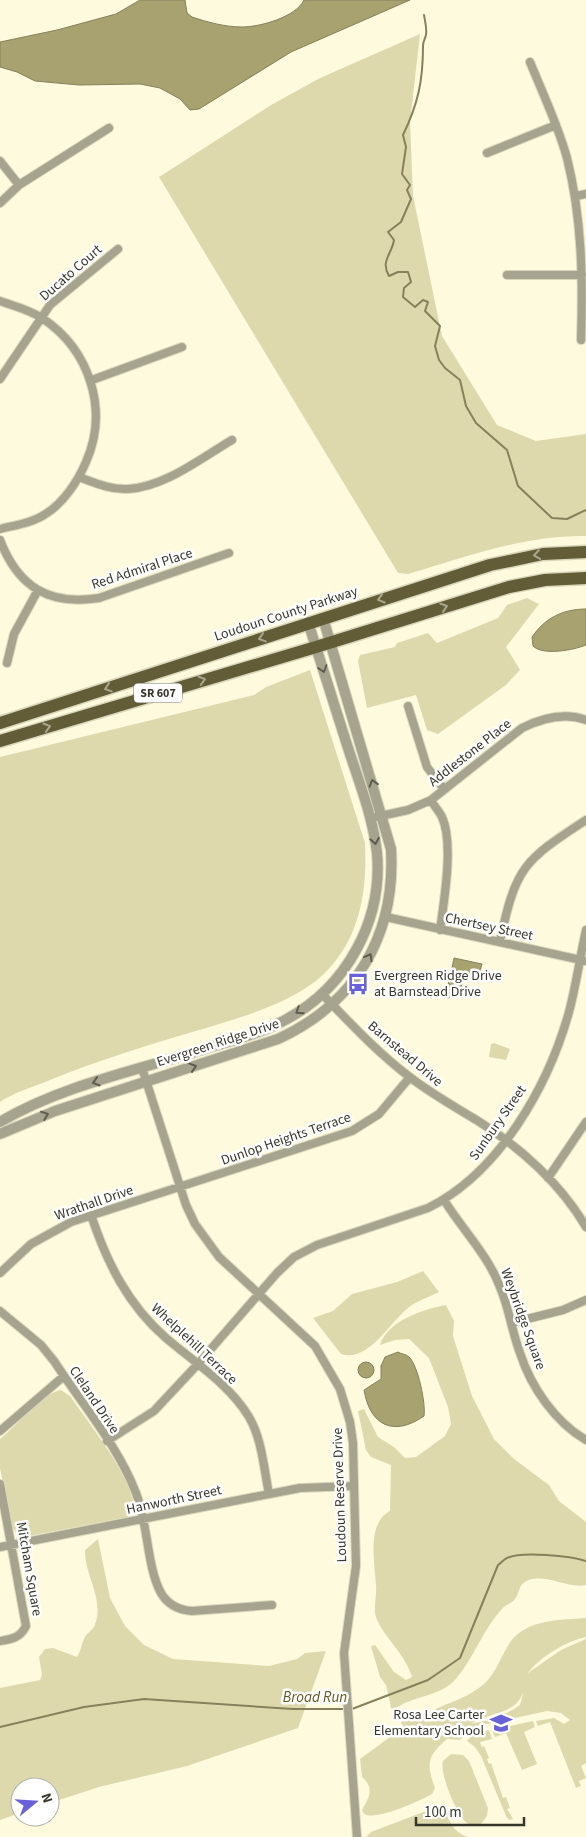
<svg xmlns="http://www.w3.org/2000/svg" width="586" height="1837" font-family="'Source Sans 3',sans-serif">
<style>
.green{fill:#ded9ad;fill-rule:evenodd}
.water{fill:#a8a170;stroke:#86815b}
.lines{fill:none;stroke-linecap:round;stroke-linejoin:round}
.stream{stroke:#86815b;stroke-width:2}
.minor-casing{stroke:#dad7bd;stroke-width:10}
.tertiary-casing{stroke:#dad7bd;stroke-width:12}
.primary-casing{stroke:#dad7bd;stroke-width:15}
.minor{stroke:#a6a38e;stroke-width:8}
.tertiary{stroke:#a6a38e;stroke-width:10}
.primary{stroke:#625d36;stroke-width:12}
.oneway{stroke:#a9a690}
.oneway2{stroke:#5e5c4e}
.labels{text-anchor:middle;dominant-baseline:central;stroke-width:5;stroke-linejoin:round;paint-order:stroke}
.shield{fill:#fff;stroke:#73726b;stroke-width:1}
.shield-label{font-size:12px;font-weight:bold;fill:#37362b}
.street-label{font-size:14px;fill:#37362b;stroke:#fff}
.poi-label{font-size:14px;fill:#37362b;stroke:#fff;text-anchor:start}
.water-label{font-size:15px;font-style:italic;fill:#5e571d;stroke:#fff}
</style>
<rect width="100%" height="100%" fill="#fefadd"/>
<!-- green -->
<path class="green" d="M420 34 410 122 413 196 442 336 497 425 536 441 586 434V536C524 535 466 557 408 574L398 573 159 177 271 105 320 78Z
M527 598 539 604 506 647 520 670 506 685 438 734 427 730 416 695 367 708 358 661 360 655 395 647 397 643 428 633 437 643 498 618 507 605Z
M310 670 365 843C367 886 362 929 333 964 304 1000 248 1015 206 1028 152 1044 98 1060 45 1082 30 1088 13 1093 0 1102V757L254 695 266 687Z
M494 1043 510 1049 506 1060 489 1057 491 1044Z
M423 1271 439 1292C429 1297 416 1301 408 1308 389 1323 368 1363 341 1354L313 1318 333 1311 352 1294 397 1282Z
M446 1305 454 1321 453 1336 472 1396 494 1439 514 1459 549 1485 559 1501 586 1522V1585C567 1589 548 1574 529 1580 517 1584 521 1593 514 1600 511 1604 505 1605 502 1609 483 1629 474 1658 455 1680 439 1697 411 1696 393 1710L391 1708 386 1685 380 1677 371 1646 375 1645 394 1672 406 1680 412 1677C405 1653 383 1637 376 1617 373 1609 377 1595 376 1586 375 1564 366 1523 390 1511L391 1465 371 1457 366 1450 358 1411 364 1409 378 1437 394 1447 405 1458 416 1457 445 1436 451 1424 448 1407 429 1358 409 1339 395 1340 380 1345C387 1321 424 1309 446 1305Z
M61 1390 70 1396C88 1422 130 1475 134 1505 135 1511 132 1514 128 1517L24 1537 18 1536 12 1527 0 1468V1439C18 1425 40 1394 61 1390Z
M98 1539 110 1598 125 1626 144 1645 173 1659 269 1666 297 1659 305 1653 326 1651 298 1728 187 1766 99 1787 50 1803V1787H20V1813L0 1820V1688L40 1680 42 1675 39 1657 45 1649 53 1648 77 1657C81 1651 81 1645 84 1639 86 1634 91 1631 94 1627 106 1601 84 1575 85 1550Z
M586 1618V1637C566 1641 540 1657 528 1673L561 1650 586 1639V1763L581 1766 586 1778 579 1781 581 1786 576 1788 550 1722 538 1726 536 1721 554 1718 564 1724 570 1720 561 1713 547 1711 473 1727 460 1740 447 1739C427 1756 426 1764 435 1788L432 1794C419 1801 377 1821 364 1814L362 1810C369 1798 375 1788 362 1777L360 1759 390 1737 404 1729 401 1722 408 1718 414 1721C436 1705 463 1702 484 1684 497 1672 501 1655 511 1641 528 1619 561 1620 586 1618ZM523 1693V1694L520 1705C505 1716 489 1720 471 1724 488 1712 515 1715 523 1693Z
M533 1721 535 1727 524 1732 537 1764 522 1770 506 1733 495 1737 492 1730Z
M489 1730 492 1739 480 1742 482 1747 484 1746 489 1758 487 1759 489 1764 491 1763 503 1798 506 1797 510 1808 507 1809 513 1819 510 1820 507 1818 481 1756 475 1747 467 1741 472 1735Z
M451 1754 463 1755 469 1761 488 1808 487 1816 481 1824 470 1825C458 1820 439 1773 443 1761Z
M434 1808 444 1810C451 1822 453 1833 469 1837H366L371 1832Z"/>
<!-- water -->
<path class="water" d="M140 0H185L187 13 192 17C207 22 225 27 242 27 260 27 296 17 304 0H410L291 52 199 109 190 110 180 99 160 88 140 84 79 85 35 81 17 72 0 67V42L57 30 116 14Z
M586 609V645C574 650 543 656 533 646L532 637C545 618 563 609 586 609Z
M454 958 482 964 477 982 451 973Z
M450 977 463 980 461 987H457L460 988 459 994 452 993 449 998 444 997 448 985H452L448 984Z
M398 1352C401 1354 406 1354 409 1357 418 1365 426 1404 424 1416 394 1437 370 1426 364 1390L381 1379V1366L385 1357Z
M358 1370a8 8 0 1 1 16 0a8 8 0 1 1-16 0Z"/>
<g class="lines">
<!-- stream -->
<path class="stream" d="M424 15C425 21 427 29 426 35 425 39 423 41 423 46 423 81 418 104 403 135L406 147 402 174 410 185 407 190 411 199 401 222 388 232 394 240C392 254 380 261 389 276L398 272H408L411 282 404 288 403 297 415 307 423 300 428 302 425 311 440 326 435 346 439 360 445 368 460 380 466 406 476 423 507 450 518 486 552 518 567 519 586 510
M352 1709 428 1680 460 1658 498 1565C501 1563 504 1559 507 1558 521 1551 571 1556 586 1561
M0 1727 84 1707 144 1699 293 1709H344"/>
<!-- minor casing -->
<g class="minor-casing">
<path id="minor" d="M530 62C543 94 558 125 567 158 582 218 583 278 581 340
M487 153 556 125
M0 161 19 185
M576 196 586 194
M0 203 19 185 109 128
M507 275H582
M0 301C14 306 30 310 42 318 90 350 109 410 86 462 78 481 64 502 47 513 33 523 16 525 0 529
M0 379 50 305 118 249
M92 380 182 347
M79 477C95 483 111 490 128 489 165 487 201 458 232 440
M0 540C18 587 49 606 99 598L229 553
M7 663 14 634 38 590
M408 706 427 767 444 789
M431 800C434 806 439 811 442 817 454 843 444 901 440 930
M376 817 408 810 431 800 522 728C542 718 564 712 586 720
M386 917 586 961
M500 941C516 867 523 861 586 820
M322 994C350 1023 378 1053 411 1078 432 1094 455 1107 478 1121 520 1147 561 1184 586 1227
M142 1068 186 1205 195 1224 219 1257 315 1346 340 1389 350 1422 353 1443 356 1566 344 1653 357 1837
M548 1178 586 1122
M444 1200C462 1229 488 1255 500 1287 509 1308 512 1332 520 1353 531 1387 555 1422 586 1440
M91 1215C107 1263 128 1305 166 1338 194 1362 230 1385 249 1417 262 1439 264 1469 269 1494
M0 1273 31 1244 71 1222 352 1131 379 1114 410 1077
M0 1311 41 1345 54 1361C82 1404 118 1446 136 1493 148 1523 147 1568 161 1593 168 1605 178 1610 192 1611L272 1605
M511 1323 563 1310 586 1300
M0 1431 64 1376
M107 1441 154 1411 197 1365 277 1273 294 1257 317 1245 428 1208C499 1173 548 1087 569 1012 576 986 580 957 586 930
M0 1484 26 1626C20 1638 12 1639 0 1641
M0 1547 300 1488 354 1486"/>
</g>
<!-- tertiary casing -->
<g class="tertiary-casing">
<path id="tertiary" d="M0 1122C59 1087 130 1072 195 1052 225 1042 259 1035 287 1019 346 987 383 921 377 853 373 817 359 782 348 748 335 706 321 664 308 622
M0 1134 55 1111 278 1039C356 1003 396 935 391 849L323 618"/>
</g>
<!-- primary casing -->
<g class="primary-casing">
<path id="primary" d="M0 723 490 565 543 554 586 552
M0 741 316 647 509 587 545 580 586 578"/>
</g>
<!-- minor -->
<use href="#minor" class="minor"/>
<!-- tertiary -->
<use href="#tertiary" class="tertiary"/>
<!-- primary -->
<use href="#primary" class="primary"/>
</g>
<!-- one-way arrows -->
<defs><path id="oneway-chevron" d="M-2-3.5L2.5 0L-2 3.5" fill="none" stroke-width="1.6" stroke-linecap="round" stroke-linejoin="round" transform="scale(1.25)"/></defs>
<g class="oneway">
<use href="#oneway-chevron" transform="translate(537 555) rotate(172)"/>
<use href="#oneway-chevron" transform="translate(381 599) rotate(163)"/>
<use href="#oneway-chevron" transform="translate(444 607) rotate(-18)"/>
<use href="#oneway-chevron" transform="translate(262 638) rotate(162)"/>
<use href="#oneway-chevron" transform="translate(202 680) rotate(-16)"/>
<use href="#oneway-chevron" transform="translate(108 688) rotate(162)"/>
<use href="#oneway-chevron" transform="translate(47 727) rotate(-17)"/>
</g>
<g class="oneway2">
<use href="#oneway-chevron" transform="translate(323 669) rotate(72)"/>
<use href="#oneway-chevron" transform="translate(373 783) rotate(-107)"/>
<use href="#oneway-chevron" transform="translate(375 841) rotate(80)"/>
<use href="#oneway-chevron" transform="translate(369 957) rotate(-61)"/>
<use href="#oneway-chevron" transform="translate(299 1011) rotate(147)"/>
<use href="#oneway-chevron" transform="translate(193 1067) rotate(-18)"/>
<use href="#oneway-chevron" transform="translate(96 1082) rotate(163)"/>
<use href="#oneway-chevron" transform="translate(45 1115) rotate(-21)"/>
</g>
<!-- icons -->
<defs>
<g id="bus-bare" transform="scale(1.725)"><path d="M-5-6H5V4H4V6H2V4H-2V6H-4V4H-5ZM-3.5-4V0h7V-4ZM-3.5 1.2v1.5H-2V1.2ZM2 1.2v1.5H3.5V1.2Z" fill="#6861da" stroke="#fff" stroke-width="2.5" paint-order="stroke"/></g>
<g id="school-bare" transform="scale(1.725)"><path d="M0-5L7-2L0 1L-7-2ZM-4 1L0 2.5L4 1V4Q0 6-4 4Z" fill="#6861da" stroke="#fff" stroke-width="2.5" paint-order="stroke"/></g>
</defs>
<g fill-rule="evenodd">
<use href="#bus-bare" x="358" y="984"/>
<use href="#school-bare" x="501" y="1723"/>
</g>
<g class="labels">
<!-- shield labels -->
<rect class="shield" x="134" y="683.5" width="48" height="19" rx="4"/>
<g class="shield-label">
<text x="158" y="693">SR 607</text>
</g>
<!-- street labels -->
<g class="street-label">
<text transform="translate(71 273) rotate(-41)">Ducato Court</text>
<text transform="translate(142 569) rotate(-18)">Red Admiral Place</text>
<text transform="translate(286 614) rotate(-18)">Loudoun County Parkway</text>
<text transform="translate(470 753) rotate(-38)">Addlestone Place</text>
<text transform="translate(489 927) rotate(12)">Chertsey Street</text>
<text transform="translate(218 1043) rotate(-18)">Evergreen Ridge Drive</text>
<text transform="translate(405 1054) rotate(40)">Barnstead Drive</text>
<text transform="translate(498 1123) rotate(-55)">Sunbury Street</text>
<text transform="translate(286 1139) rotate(-19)">Dunlop Heights Terrace</text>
<text transform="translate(94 1203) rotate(-19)">Wrathall Drive</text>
<text transform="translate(523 1319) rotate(70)">Weybridge Square</text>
<text transform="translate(194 1344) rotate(43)">Whelplehill Terrace</text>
<text transform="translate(94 1400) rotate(56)">Cleland Drive</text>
<text transform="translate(340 1495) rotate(-92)">Loudoun Reserve Drive</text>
<text transform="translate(174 1500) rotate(-12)">Hanworth Street</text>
<text transform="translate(29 1569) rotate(80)">Mitcham Square</text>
</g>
<!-- poi labels -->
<g class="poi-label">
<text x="374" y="976">Evergreen Ridge Drive<tspan x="374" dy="16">at Barnstead Drive</tspan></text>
<text x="484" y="1715" text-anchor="end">Rosa Lee Carter<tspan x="484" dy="16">Elementary School</tspan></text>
</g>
<!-- water labels -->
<g class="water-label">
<text x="315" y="1697">Broad Run</text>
</g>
</g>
<!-- north arrow -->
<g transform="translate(35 1802) rotate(72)"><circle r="24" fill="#ffffff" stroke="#afafaa"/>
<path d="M0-4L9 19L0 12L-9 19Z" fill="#6861da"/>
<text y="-8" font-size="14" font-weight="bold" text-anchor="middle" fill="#37362b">N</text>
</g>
<!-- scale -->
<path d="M416 1817v8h108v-8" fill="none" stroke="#37362b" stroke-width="2.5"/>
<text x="424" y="1817" font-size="15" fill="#37362b" stroke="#ffffff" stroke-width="4" paint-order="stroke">100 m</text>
</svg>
